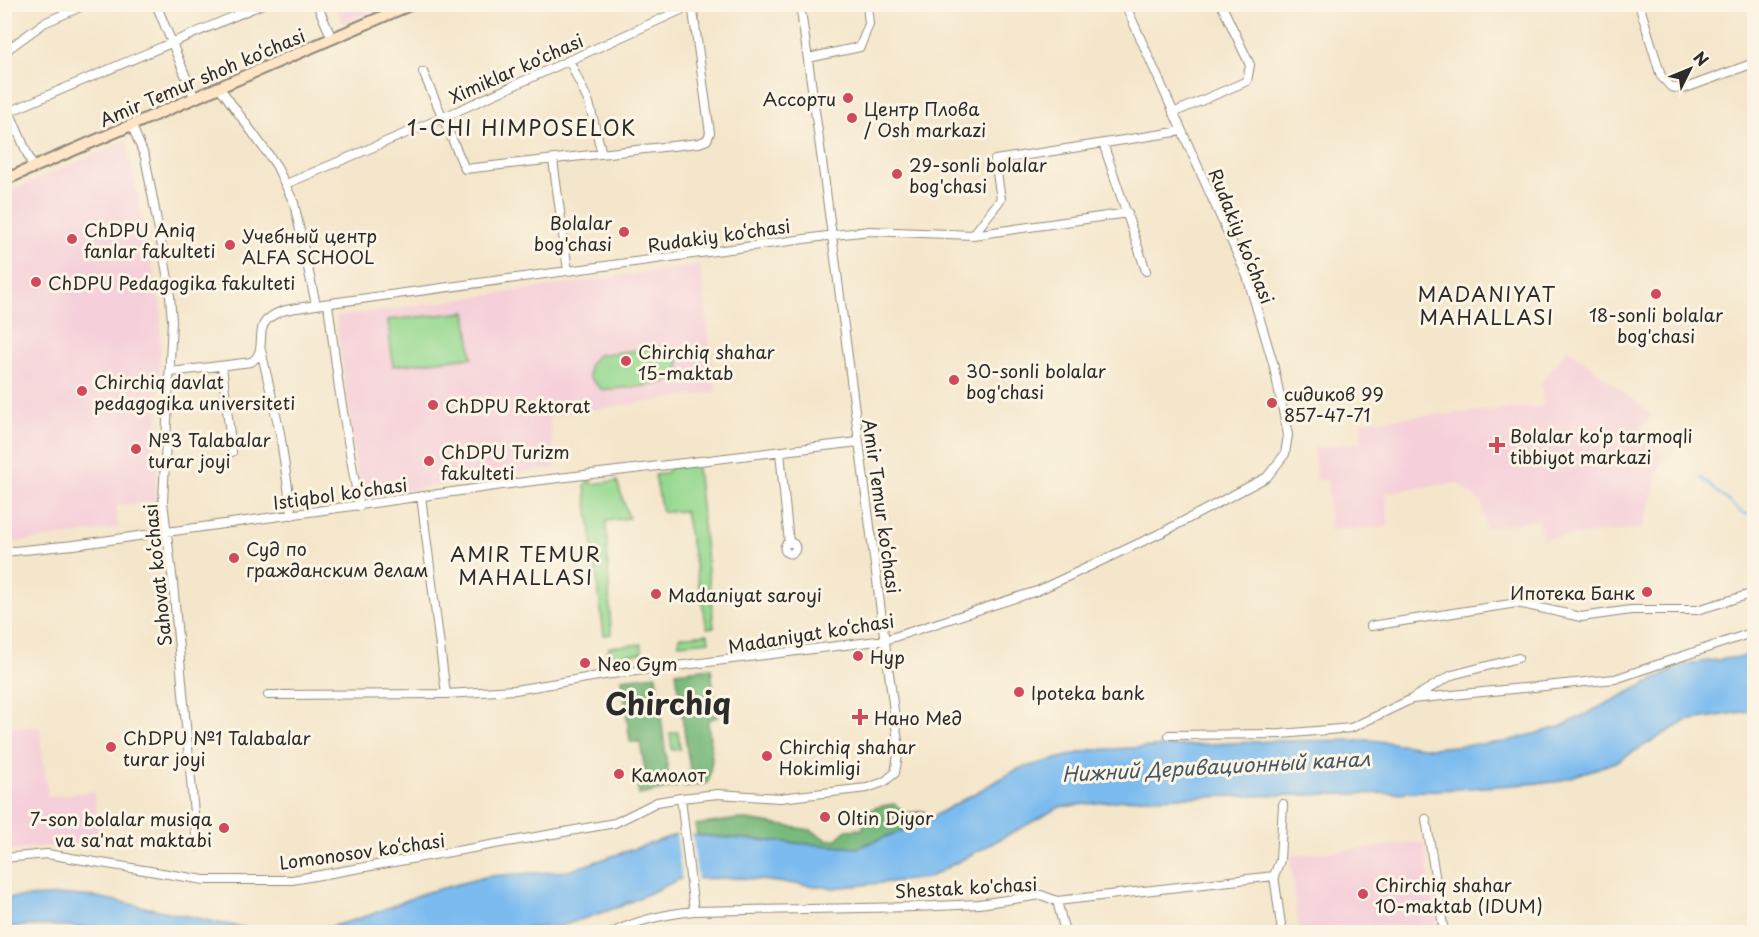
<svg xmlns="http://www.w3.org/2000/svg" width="1759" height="937" font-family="'Playpen Sans',sans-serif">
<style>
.built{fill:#f5cfd9}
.green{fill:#96d991;stroke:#60825e;stroke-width:1.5}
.forest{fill:#78b97b;stroke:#527253;stroke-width:1.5}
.water{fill:#7bbbef;stroke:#53738d;stroke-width:1.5}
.pier{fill:#f4e6cb}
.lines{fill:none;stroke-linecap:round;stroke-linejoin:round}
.stream{stroke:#7bbbef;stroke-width:2}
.street-casing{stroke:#90887b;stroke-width:10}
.secondary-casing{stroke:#90887b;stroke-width:14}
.street{stroke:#fff;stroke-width:8}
.secondary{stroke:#fde5c5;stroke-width:10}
.poi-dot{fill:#d1495b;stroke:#fcf5e5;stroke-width:2}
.labels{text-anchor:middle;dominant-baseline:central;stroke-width:6;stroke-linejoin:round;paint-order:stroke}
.street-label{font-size:18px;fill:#2b2b2b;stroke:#fcf5e5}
.poi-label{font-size:18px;fill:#2b2b2b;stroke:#fcf5e5;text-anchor:start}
.neighbourhood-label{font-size:20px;letter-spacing:1.5px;fill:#2b2b2b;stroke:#fcf5e5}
.water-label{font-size:20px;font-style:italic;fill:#435666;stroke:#fcf5e5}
.quarter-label{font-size:21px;letter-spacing:1.5px;fill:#2b2b2b;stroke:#fcf5e5}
.town-label{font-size:30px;font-weight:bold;fill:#2b2b2b;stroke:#fcf5e5}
</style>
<rect width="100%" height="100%" fill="#fcf5e5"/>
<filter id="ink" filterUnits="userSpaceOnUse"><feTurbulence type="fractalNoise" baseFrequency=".0167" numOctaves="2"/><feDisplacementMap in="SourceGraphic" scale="12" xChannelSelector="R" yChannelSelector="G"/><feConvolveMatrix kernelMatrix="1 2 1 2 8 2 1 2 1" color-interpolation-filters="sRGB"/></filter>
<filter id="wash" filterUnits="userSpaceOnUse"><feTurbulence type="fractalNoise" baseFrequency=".008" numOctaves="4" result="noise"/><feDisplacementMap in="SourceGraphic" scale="24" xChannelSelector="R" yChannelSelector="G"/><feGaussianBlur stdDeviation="1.35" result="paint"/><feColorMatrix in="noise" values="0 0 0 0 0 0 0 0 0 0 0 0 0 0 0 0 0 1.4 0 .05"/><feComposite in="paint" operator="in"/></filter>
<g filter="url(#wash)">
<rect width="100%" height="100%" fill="#f4e6cb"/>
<!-- built -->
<path class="built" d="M336 4H387V5L343 24Z
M126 141 161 309 156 501 116 506 119 528 5 544V193Z
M700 265 716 392 549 416 556 468 360 497 336 317Z
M1568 348 1652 415 1639 431 1664 454 1643 528 1542 539 1539 520 1485 528 1482 504 1458 483 1386 492 1389 527 1330 530 1327 480H1316L1314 448 1362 443 1361 421 1543 406 1541 383Z
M5 727H39L48 797 94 791 99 841 5 851Z
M1424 842 1438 932H1299L1290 856Z"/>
<!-- green -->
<path class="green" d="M466 312 472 357 393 366 388 320Z
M663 347C678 351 686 368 672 379 661 387 617 388 602 390L589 377V365L597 355Z
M693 465 697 468 714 627 707 628 685 511 662 512 655 475 664 474 670 468Z
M590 477 592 484 617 481 629 518 606 521 611 634 604 635 585 486Z
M708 634 709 641 679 644V637Z
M641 644 642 653 612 656 607 654 609 647Z
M678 732 680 749 672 750 670 733Z"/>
<!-- forest -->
<path class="forest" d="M711 668 717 717 708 720 712 759 708 783 684 787 690 771 676 672Z
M656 675 668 774 677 783V787L639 795 636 773 645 770 640 742H630L622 679Z
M894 804 907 813 924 811 928 820 857 848 697 835 695 825 740 819 811 830 827 840 837 839 847 830 863 829C864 807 875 807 894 804Z"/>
<!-- water -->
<path class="water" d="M1754 655V710L1686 721 1616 762 1556 782 1395 793 1142 798 1060 807 928 878 833 888 741 878 680 879 619 907 561 926 466 932H122C82 925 45 924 5 927V898L67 895 97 897 263 932 320 930 370 915 424 893 489 876 568 871 678 834 857 848 920 824 1018 769 1091 750 1274 741 1370 740 1430 748 1505 742 1562 726 1685 664Z"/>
<!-- pier -->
<path class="pier" d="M676 831 692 832 698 882H682Z"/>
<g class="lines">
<!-- stream -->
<path class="stream" d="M1700 477 1741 512 1754 517"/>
</g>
</g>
<g filter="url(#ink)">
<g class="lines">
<!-- street casing -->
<g class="street-casing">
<path id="street" d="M156 4 195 99
M317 4 332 39
M1639 4 1661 76 1671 87 1683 89 1754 63
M4 52 44 23 87 4
M808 58 860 47 869 24 867 4
M569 60 589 103 602 154
M423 72 465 169 699 143 707 140 710 133 692 4
M220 88 276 165 294 203 316 305
M4 99 33 167
M1173 113 1247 81 1250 65 1222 6
M4 114 263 4
M132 126 145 157 169 284 172 321 163 502 173 583 197 846
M1103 143 1146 271
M553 160 568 271
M286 184 444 117 692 5
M973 235 1001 199 995 160 1182 131
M328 304 339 388 359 506
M261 350 280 433 292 515
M222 366 232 452
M171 372 251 362C268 352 255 331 267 320 279 308 300 308 316 305L834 235 870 231 973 235 1128 213
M780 452 789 543
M421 496 446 694
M784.5 548a5.5 5.5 0 1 1 11 0a5.5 5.5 0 1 1-11 0Z
M4 552 74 545 517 483 858 442
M1752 594 1754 606
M1371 626 1517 603 1581 617 1631 610H1697L1754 593
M268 695 446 694 515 690 604 675 885 640 1037 591 1165 531 1267 477 1285 454 1288 435 1273 363 1247 276 1125 4
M1413 698 1452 675 1518 658
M1169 735 1281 734 1351 728 1412 699 1615 679 1754 632
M1426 819 1444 932
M4 858 47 854 204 880H292L615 823 657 802 681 798
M1057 901 1065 932
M694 911 681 798 718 794 780 798 867 788 884 782 895 773 899 749C866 501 836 252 800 4
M614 932C640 919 666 914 694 911L915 907 979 904 1041 895 1057 901 1274 876
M1282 932 1274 876 1280 860 1283 804"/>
</g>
<!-- secondary casing -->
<g class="secondary-casing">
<path id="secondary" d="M4 180 412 4"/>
</g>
<!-- street -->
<use href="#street" class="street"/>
<!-- secondary -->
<use href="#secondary" class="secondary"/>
</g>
</g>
<!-- markers -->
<g class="poi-dot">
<circle cx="848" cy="98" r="6"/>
<circle cx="852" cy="118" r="6"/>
<circle cx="897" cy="174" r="6"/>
<circle cx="624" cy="232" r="6"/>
<circle cx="72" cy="239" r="6"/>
<circle cx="230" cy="245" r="6"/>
<circle cx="36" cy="282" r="6"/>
<circle cx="1656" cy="294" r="6"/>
<circle cx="626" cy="361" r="6"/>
<circle cx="954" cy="380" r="6"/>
<circle cx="82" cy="391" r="6"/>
<circle cx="1272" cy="403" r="6"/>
<circle cx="433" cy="405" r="6"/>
<path d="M1494 436h6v6h6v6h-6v6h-6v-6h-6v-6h6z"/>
<circle cx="136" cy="449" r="6"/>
<circle cx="429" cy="461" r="6"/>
<circle cx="234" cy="558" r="6"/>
<circle cx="1647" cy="592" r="6"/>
<circle cx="656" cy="594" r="6"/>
<circle cx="858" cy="656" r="6"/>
<circle cx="585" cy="663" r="6"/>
<circle cx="1019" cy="692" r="6"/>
<path d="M857 708h6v6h6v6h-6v6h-6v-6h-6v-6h6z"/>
<circle cx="111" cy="747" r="6"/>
<circle cx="767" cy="756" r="6"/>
<circle cx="619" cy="774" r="6"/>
<circle cx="825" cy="817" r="6"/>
<circle cx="224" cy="828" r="6"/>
<circle cx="1363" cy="894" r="6"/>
</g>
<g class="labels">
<!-- street labels -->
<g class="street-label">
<text transform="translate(516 68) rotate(-24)">Ximiklar ko‘chasi</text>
<text transform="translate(202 77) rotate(-23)">Amir Temur shoh ko‘chasi</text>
<text transform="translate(719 235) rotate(-8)">Rudakiy ko‘chasi</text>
<text transform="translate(1242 236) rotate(68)">Rudakiy ko‘chasi</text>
<text transform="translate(340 493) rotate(-8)">Istiqbol ko‘chasi</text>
<text transform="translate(882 506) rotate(82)">Amir Temur ko‘chasi</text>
<text transform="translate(157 575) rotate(-96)">Sahovat ko‘chasi</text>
<text transform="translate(811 633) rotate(-9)">Madaniyat ko‘chasi</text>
<text transform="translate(362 851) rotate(-8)">Lomonosov ko‘chasi</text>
<text transform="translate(966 887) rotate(-3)">Shestak ko'chasi</text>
</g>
<!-- poi labels -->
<g class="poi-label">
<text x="836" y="98" text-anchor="end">Ассорти</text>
<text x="864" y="108">Центр Плова<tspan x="864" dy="21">/ Osh markazi</tspan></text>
<text x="909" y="164">29-sonli bolalar<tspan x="909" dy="21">bog'chasi</tspan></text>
<text x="612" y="222" text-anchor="end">Bolalar<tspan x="612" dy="21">bog'chasi</tspan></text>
<text x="84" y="229">ChDPU Aniq<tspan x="84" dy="21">fanlar fakulteti</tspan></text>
<text x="242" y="235">Учебный центр<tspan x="242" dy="21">ALFA SCHOOL</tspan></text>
<text x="48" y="282">ChDPU Pedagogika fakulteti</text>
<text x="1656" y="314" text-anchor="middle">18-sonli bolalar<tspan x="1656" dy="21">bog'chasi</tspan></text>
<text x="638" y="351">Chirchiq shahar<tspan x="638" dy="21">15-maktab</tspan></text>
<text x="966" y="370">30-sonli bolalar<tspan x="966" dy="21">bog'chasi</tspan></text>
<text x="94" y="381">Chirchiq davlat<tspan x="94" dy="21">pedagogika universiteti</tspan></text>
<text x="1284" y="393">сидиков 99<tspan x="1284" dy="21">857-47-71</tspan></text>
<text x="445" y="405">ChDPU Rektorat</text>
<text x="1510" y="435">Bolalar ko‘p tarmoqli<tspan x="1510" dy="21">tibbiyot markazi</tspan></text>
<text x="148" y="439">№3 Talabalar<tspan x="148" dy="21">turar joyi</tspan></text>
<text x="441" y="451">ChDPU Turizm<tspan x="441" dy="21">fakulteti</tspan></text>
<text x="246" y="548">Суд по<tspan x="246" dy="21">гражданским делам</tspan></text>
<text x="1635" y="592" text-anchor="end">Ипотека Банк</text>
<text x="668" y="594">Madaniyat saroyi</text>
<text x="870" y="656">Нур</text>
<text x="597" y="663">Neo Gym</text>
<text x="1031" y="692">Ipoteka bank</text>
<text x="874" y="717">Нано Мед</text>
<text x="123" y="737">ChDPU №1 Talabalar<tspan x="123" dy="21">turar joyi</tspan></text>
<text x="779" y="746">Chirchiq shahar<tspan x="779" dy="21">Hokimligi</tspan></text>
<text x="631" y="774">Камолот</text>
<text x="837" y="817">Oltin Diyor</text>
<text x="212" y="818" text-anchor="end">7-son bolalar musiqa<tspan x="212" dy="21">va sa'nat maktabi</tspan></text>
<text x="1375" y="884">Chirchiq shahar<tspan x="1375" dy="21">10-maktab (IDUM)</tspan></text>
</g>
<!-- neighbourhood labels -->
<g class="neighbourhood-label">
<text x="1487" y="294">MADANIYAT<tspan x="1487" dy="23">MAHALLASI</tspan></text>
<text x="526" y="554">AMIR TEMUR<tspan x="526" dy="23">MAHALLASI</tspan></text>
</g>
<!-- water labels -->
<g class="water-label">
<text transform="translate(1216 766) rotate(-3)">Нижний Деривационный канал</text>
</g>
<!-- quarter labels -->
<g class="quarter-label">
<text x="522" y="127">1-CHI HIMPOSELOK</text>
</g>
<!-- town labels -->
<g class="town-label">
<text x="668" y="702">Chirchiq</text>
</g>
</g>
<!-- margin -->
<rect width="1759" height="937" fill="none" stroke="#fcf5e5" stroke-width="24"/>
<!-- north arrow -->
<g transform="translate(1690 69) rotate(47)" stroke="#fcf5e5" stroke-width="4.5" paint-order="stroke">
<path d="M0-4.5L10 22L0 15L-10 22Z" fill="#2b2b2b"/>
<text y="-9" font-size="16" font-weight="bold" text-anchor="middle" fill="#2b2b2b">N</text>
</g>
</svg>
